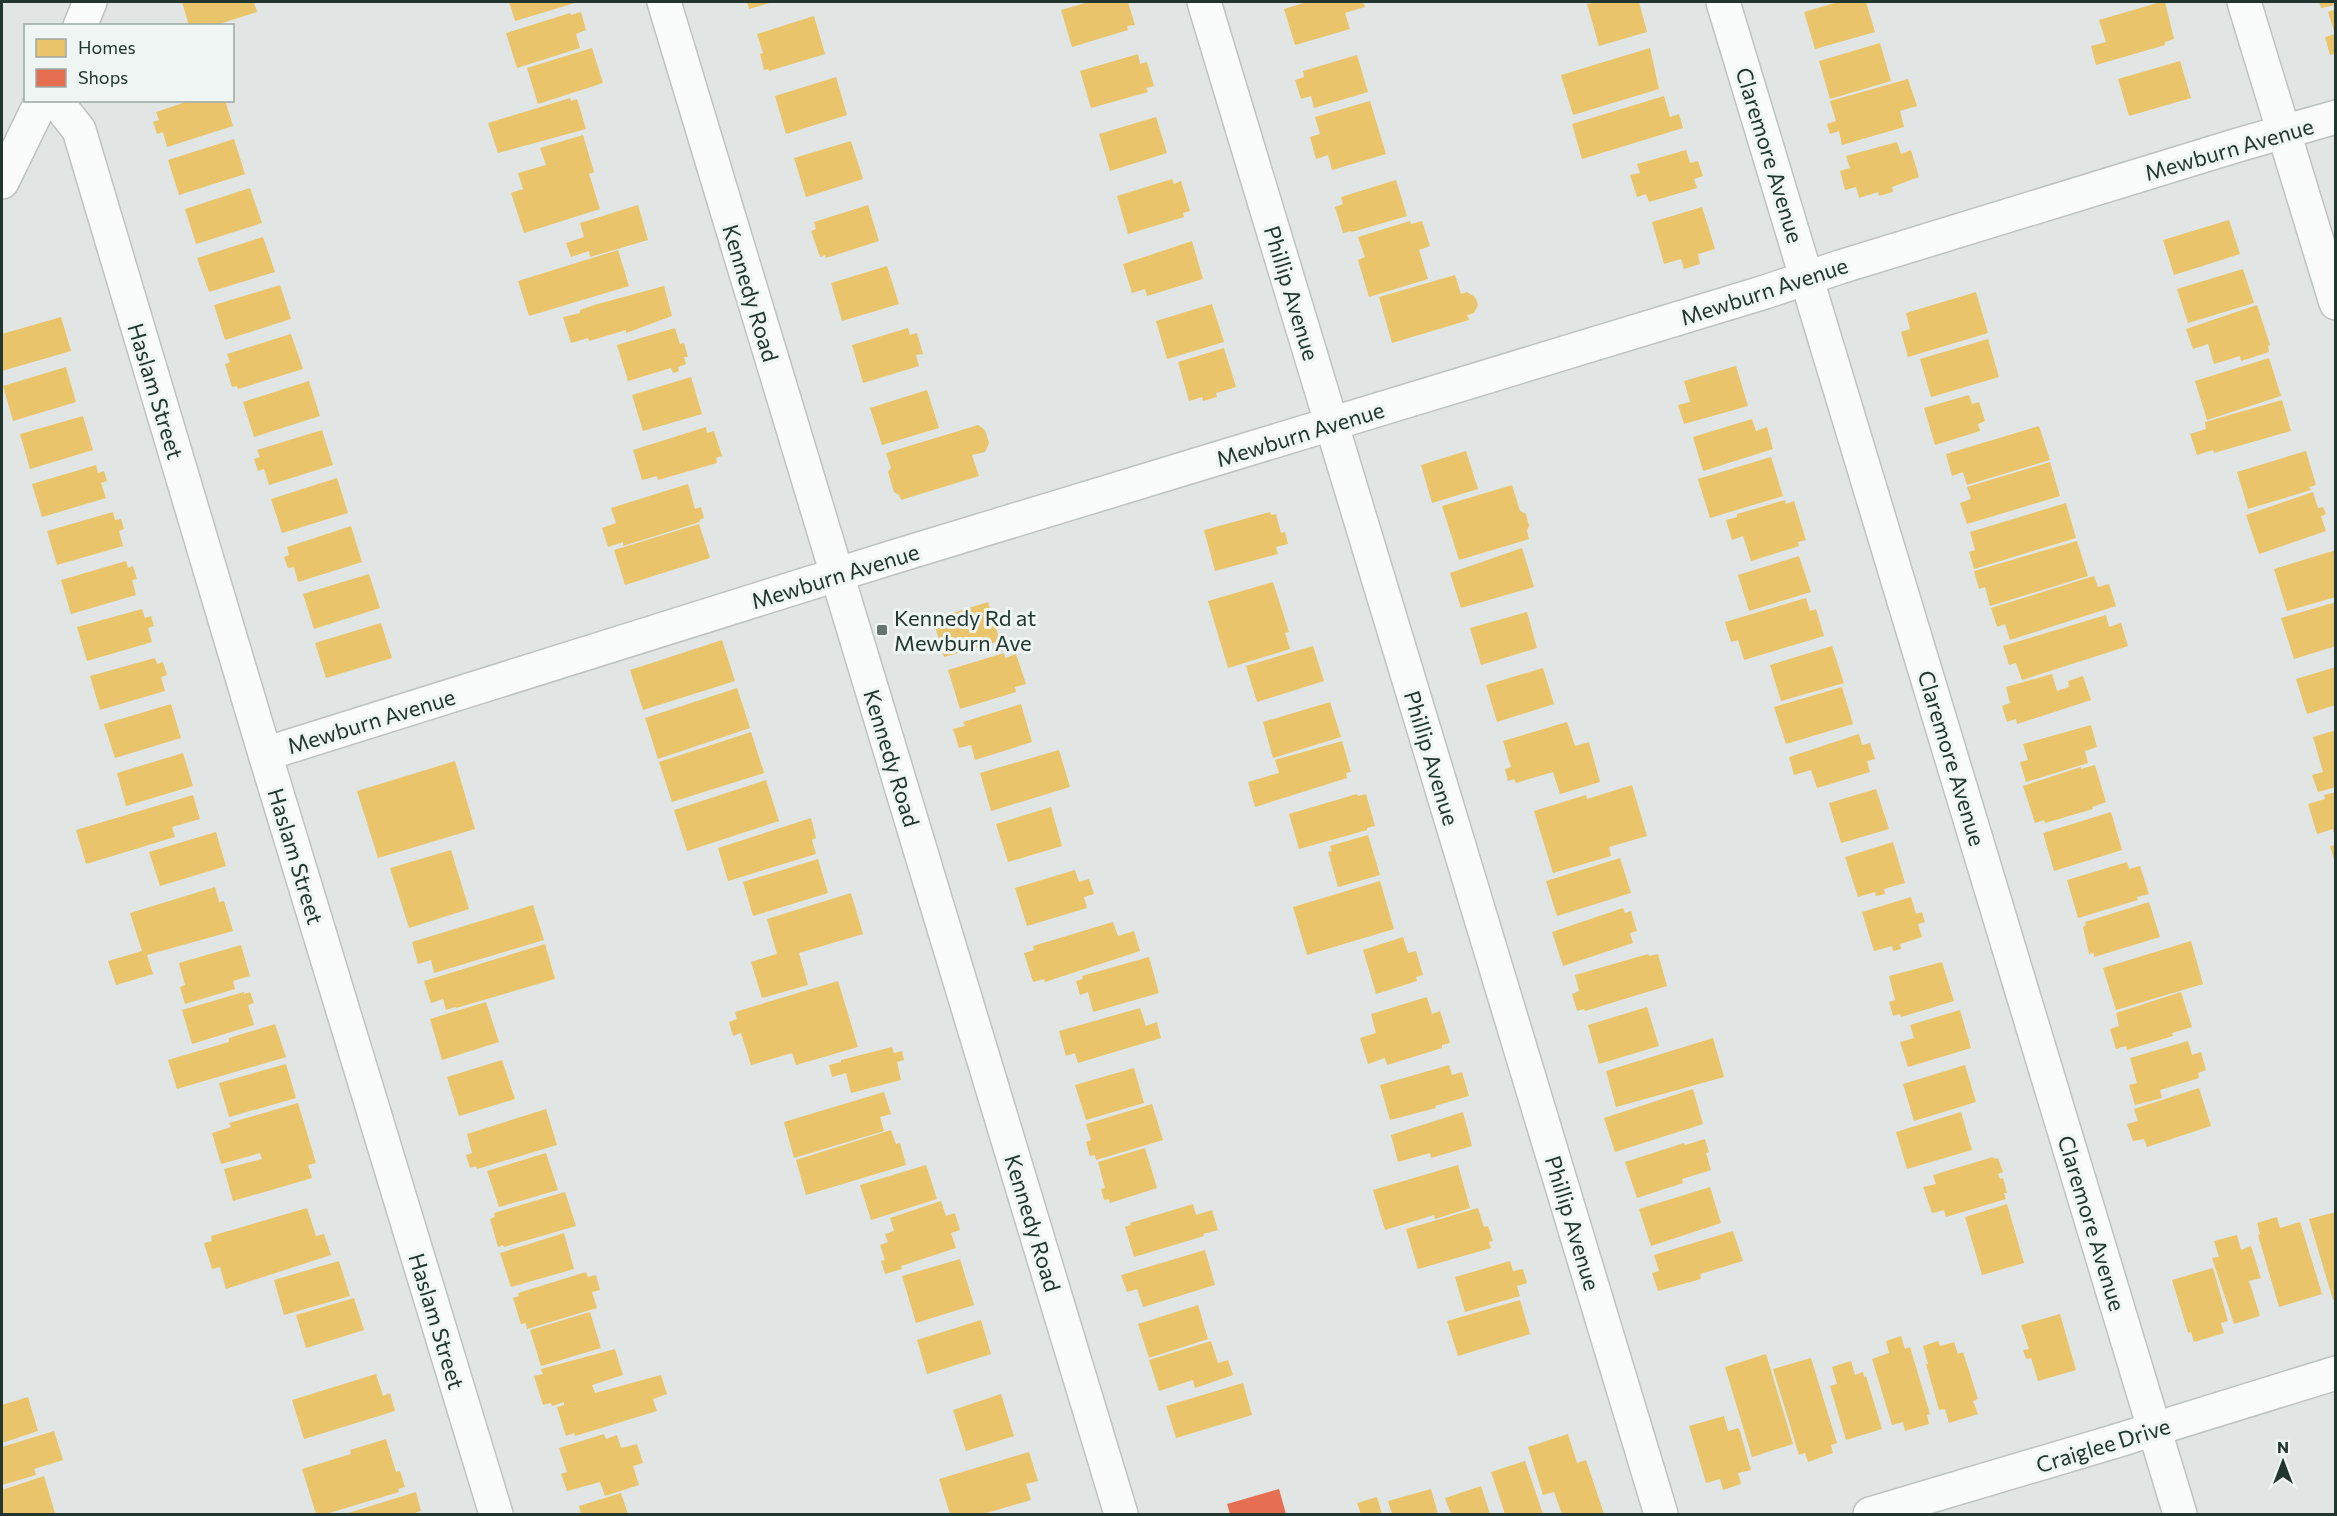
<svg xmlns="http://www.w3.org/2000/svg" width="2337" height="1516" font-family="Commissioner,sans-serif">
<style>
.homes{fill:#e9c46a}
.shops{fill:#e76f51}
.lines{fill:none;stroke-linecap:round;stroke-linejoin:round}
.minor-casing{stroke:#bec3c1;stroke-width:36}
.tertiary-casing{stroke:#bec3c1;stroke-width:36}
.minor{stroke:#fafbfb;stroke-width:33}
.tertiary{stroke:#fafbfb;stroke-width:33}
.poi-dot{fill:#65746f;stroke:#eef5f2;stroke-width:2}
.labels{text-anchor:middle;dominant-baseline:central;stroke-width:6;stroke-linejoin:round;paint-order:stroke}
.street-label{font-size:22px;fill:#223630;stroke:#eef5f2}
.poi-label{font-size:22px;fill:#223630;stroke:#eef5f2;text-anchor:start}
</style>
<rect width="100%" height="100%" fill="#e1e6e4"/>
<!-- homes -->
<path class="homes" d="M182 2H254L257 12 213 26H189Z
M509 2H578L515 21Z
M747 2H773L749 9Z
M1089 2H1128L1135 25 1127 26 1128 30 1072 47 1061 10Z
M1307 2H1363L1365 7 1345 13 1350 29 1295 45 1284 9Z
M1597 2H1639L1647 32 1599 46 1587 4Z
M1838 2H1866L1875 32 1815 49 1804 12Z
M2161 2H2165L2174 39 2165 42V45L2096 65 2091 46 2106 42 2099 20Z
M2319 2H2336V5L2321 8Z
M2336 9V53L2330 55 2325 37 2335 34 2328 12Z
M581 12 586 30 576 34 580 48 517 68 506 33 570 13 571 15Z
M814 16 825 54 769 71 768 69 764 70 760 54 763 53 757 34Z
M1880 43 1891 81 1830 99 1819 61Z
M592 48 603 83 538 104 527 68Z
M1650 48 1659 89 1573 115 1561 75Z
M1138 54 1140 64 1147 62 1154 86 1146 88 1148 92 1091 108 1080 71Z
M1357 55 1368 92 1314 108 1311 96 1301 99 1295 80 1304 77 1303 71Z
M2180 61 2191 98 2129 116 2118 79Z
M836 77 847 115 786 134 775 96Z
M1908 79 1917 106 1900 111 1904 127 1842 145 1839 131 1830 134 1827 124 1836 121 1830 101Z
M1664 96 1670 117 1679 114 1683 128 1582 159 1572 124Z
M570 98 571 101 577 99 586 129 498 153 488 123Z
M192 100H225L233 126 167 147 163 132 157 134 153 122 159 120 156 112Z
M1370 101 1386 154 1332 170 1328 155 1316 159 1310 137 1320 134 1315 117Z
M1156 117 1167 153 1110 171 1099 134Z
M583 135 594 172 589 174 600 209 524 233 511 193 523 189 518 173 546 165 540 148Z
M234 139 245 174 179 195 168 160Z
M851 141 863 179 806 197 794 158Z
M1897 142 1901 154 1911 150 1919 177 1892 187 1893 192 1879 196 1878 192 1859 198 1856 187 1845 190 1840 171 1850 168 1846 156Z
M1686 150 1690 163 1698 161 1703 176 1694 179 1697 188 1649 202 1646 194 1637 197 1630 175 1640 173 1637 164Z
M1172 179 1174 184 1181 181 1190 211 1183 213 1184 217 1128 234 1117 196Z
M1396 180 1407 216 1352 232 1351 231 1343 233 1335 207 1343 204 1341 197Z
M250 188 262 223 196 244 185 209Z
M638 205 648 240 590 257 589 251 571 257 566 243 584 237 580 223Z
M868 205 879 241 826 258 825 255 820 257 811 231 816 229 814 222Z
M1702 207 1715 249 1698 254 1700 264 1684 269 1681 259 1664 264 1652 222Z
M2229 220 2240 254 2174 275 2163 240Z
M1410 221 1411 224 1422 221 1430 246 1419 250 1428 279 1369 297 1358 260 1365 257 1358 237Z
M263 237 275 272 209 292 197 258Z
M1192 241 1203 279 1147 296 1145 289 1132 293 1123 264Z
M618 250 629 286 529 316 518 281Z
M887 266 899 304 842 321 831 283Z
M2243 269 2254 303 2188 323 2177 289Z
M1455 275 1461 294 1467 292 1475 297 1478 305 1474 313 1467 315 1469 320 1392 343 1379 297Z
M280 285 291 319 225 340 214 305Z
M664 286 672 316 626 333V330L589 341 588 338 571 343 563 317 580 313V310L594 305Z
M1976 292 1988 333 1908 357 1901 332 1910 329 1906 313Z
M1212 304 1224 342 1167 359 1156 321Z
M2257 305 2270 345 2268 346 2269 352 2241 361 2240 356 2214 364 2208 344 2193 349 2186 329Z
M61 317 71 351 2 371V334Z
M675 328 680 344 684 343 688 357H684L686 364 678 367 679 371 673 373 671 368 628 381 617 345Z
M908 328 910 335 917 333 923 354 916 355 919 366 863 383 852 345Z
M291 334 303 369 238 389 237 386 232 387 225 364 230 362 227 354Z
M1988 339 1999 377 1931 397 1920 359Z
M1224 348 1236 387 1216 393 1217 397 1203 401 1202 397 1189 401 1178 362Z
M2269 358 2281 396 2207 420 2195 381Z
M1736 366 1748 406 1684 424 1678 405 1690 402 1684 381Z
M66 367 76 402 13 421 3 386Z
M691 377 702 414 643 431 632 395Z
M309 381 320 416 254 437 243 402Z
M927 390 939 428 882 445 870 408Z
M1969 395 1972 404 1979 402 1985 421 1978 424 1980 431 1935 445 1924 408Z
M2282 400 2291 431 2214 453 2213 450 2197 455 2190 434 2206 429 2205 422Z
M83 416 93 450 30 469 20 434Z
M1752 419 1756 431 1767 427 1773 449 1703 471 1693 437Z
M978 425 985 430 989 443 985 452 972 455 979 476 901 500 899 495 894 492 888 472 891 468 886 453Z
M2039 426 2050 460 1967 485 1963 472 1952 476 1946 454Z
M706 427 707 433 714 431 722 456 716 458 717 463 658 480 657 476 642 480 633 450Z
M322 430 333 465 269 485 264 469 258 471 254 459 260 457 257 450Z
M1466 451 1478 489 1432 503 1421 465Z
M2306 451 2316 485 2309 487 2311 490 2248 509 2237 472Z
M1771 457 1783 496 1710 518 1698 479Z
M2050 462 2060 496 1967 524 1960 503 1971 499 1967 487Z
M96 465 98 473 104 471 107 481 101 483 106 498 42 517 32 484Z
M337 478 348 513 282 533 271 499Z
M688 484 695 509 701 507 704 518 699 520 700 522 623 546V542L608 547 602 528 616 523 611 508Z
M1512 485 1520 511 1526 514 1529 526 1527 531 1529 539 1459 560 1442 506Z
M2313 492 2318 508 2323 507 2326 514 2321 516 2326 531 2259 554 2246 515Z
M1785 500 1786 504 1794 501 1806 540 1798 542 1799 546 1751 561 1743 536 1732 540 1726 520 1737 517V514Z
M2066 503 2076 538 1974 569 1969 552 1975 550 1970 532Z
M113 512 115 520 121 519 124 529 119 531 123 546 57 565 47 531Z
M1270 512 1271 515 1276 514 1281 533 1285 532 1288 544 1276 547 1278 554 1215 571 1204 530Z
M699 524 710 558 625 585 614 550Z
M351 526 362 562 298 582 294 567 288 568 284 557 289 555 287 547Z
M2077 541 2088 576 1990 606 1985 587 1979 589 1974 571Z
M1522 548 1534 587 1461 608 1450 573Z
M2336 550V597L2287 611 2274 569Z
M1799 556 1811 592 1749 611 1738 575Z
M126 561 128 568 133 566 137 579 132 580 136 595 71 614 61 580Z
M369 574 380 608 314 629 303 594Z
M2094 576 2098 587 2109 584 2116 606 2010 640 2005 624 1997 627 1991 608Z
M1273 582 1289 632 1285 633 1290 649 1228 668 1208 601Z
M1806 598 1810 611 1816 609 1824 636 1744 660 1738 640 1731 642 1725 622Z
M988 602 1000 641 944 657 933 619Z
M2336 602V646L2294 659 2281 618Z
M142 609 145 618 151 616 154 626 148 628 152 642 87 661 77 627Z
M1527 612 1537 648 1481 665 1470 628Z
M2106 615 2109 627 2121 623 2128 646 2022 680 2016 663 2009 665 2003 646Z
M381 623 392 658 326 678 315 643Z
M722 640 735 681 643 710 630 670Z
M1313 646 1324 681 1257 702 1246 666Z
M1832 646 1844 683 1781 701 1770 665Z
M1004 653 1005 658 1016 654 1026 684 1015 687 1016 692 960 709 948 670Z
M155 658 157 664 163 662 167 675 161 677 165 691 100 710 90 676Z
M2336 667V705L2307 714 2296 679Z
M1543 668 1554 704 1497 722 1486 685Z
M2052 674 2057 691 2069 687 2068 681 2083 676 2091 700 2017 724 2016 719 2007 722 2002 706 2010 703 2006 687Z
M1842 687 1853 724 1786 744 1774 707Z
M737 688 750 728 658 759 645 718Z
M1330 702 1341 737 1273 758 1263 722Z
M171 704 181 738 115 758 104 724Z
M1021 704 1032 742 975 760 971 745 959 748 953 729 965 726 963 722Z
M1567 722 1575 746 1589 742 1600 782 1560 794 1553 772 1516 783 1514 779 1508 781 1505 769 1511 767 1503 741Z
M2091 725 2097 747 2085 751 2088 763 2026 782 2020 762 2028 760 2023 744Z
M2336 730V787L2318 792 2312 775 2323 772 2313 737Z
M751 732 764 773 672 802 659 762Z
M1859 734 1862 745 1870 743 1875 759 1867 761 1870 772 1817 788 1811 770 1794 775 1789 757Z
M1342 741 1351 772 1346 773 1347 778 1255 807 1248 782 1279 773 1275 760Z
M1059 750 1070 787 991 811 980 773Z
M183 753 193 786 126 806 117 773Z
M455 761 475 829 378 858 357 791Z
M2095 765 2106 802 2092 807 2093 809 2045 823 2044 820 2035 823 2023 786 2081 767V769Z
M766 780 779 821 687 851 674 810Z
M1632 785 1647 836 1609 847 1611 856 1553 873 1534 811 1586 795 1587 799Z
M1876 789 1889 829 1841 843 1829 803Z
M2336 792V831L2333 832V829L2317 834 2308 804 2325 799 2324 795Z
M1357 794 1358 796 1366 794 1375 826 1367 828V830L1299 849 1289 814Z
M193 795 200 819 172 827 175 837 86 864 76 830Z
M1051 807 1062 846 1008 862 996 824Z
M2111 812 2122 850 2054 871 2043 833Z
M811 818 816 838 812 840 816 854 728 881 718 848Z
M216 832 226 866 160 886 149 852Z
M1368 835 1380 875 1338 887 1328 852 1332 851 1330 846Z
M1893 842 1905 883 1884 889 1885 894 1876 896 1875 892 1858 897 1845 857Z
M2336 845V862L2335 863 2330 846Z
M451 850 469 909 409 928 390 868Z
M1620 858 1631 893 1557 916 1546 881Z
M818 859 828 893 753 916 743 882Z
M2127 862 2129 869 2140 866 2149 894 2137 897 2138 900 2078 918 2067 880Z
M1075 870 1079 882 1089 879 1094 894 1084 897 1087 908 1027 926 1015 888Z
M1380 881 1394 929 1307 955 1293 907Z
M215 887 219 902 224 901 233 931 147 955 153 974 116 985 108 961 142 951 130 913Z
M851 893 863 934 799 953 808 985 762 998 751 962 777 954 767 919Z
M1911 897 1916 914 1922 912 1925 922 1918 924 1922 937 1900 944 1901 949 1893 951 1892 946 1874 951 1862 912Z
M2149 902 2160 937 2094 957V953L2089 954 2083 927 2086 925 2085 922Z
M533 905 544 940 434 973 431 960 418 964 412 942Z
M1623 908 1625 913 1631 911 1637 931 1630 933 1633 943 1563 966 1552 932Z
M1113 922 1118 936 1134 931 1140 951 1045 982 1044 979 1033 982 1024 953 1034 950 1033 946Z
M1403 937 1408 953 1416 951 1423 975 1416 977 1417 981 1376 994 1363 950Z
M2191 941 2203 984 2116 1010 2103 968Z
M545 944 555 979 456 1008 455 1007 446 1010 443 999 431 1003 424 981Z
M241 945 250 976 233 981 235 989 185 1004 180 987 185 985 179 963Z
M1648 954 1649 956 1658 954 1667 986 1585 1011 1584 1009 1577 1011 1572 994 1579 991 1575 975Z
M1149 957 1159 993 1093 1012 1088 992 1080 995 1076 981 1083 979 1082 976Z
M1942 962 1954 1001 1901 1017 1900 1014 1893 1016 1889 1002 1895 1000 1889 976Z
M838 981 858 1047 796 1065 792 1053 751 1065 741 1033 733 1036 729 1022 737 1019 735 1012Z
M244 992V994L250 992 254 1003 248 1005 254 1025 192 1044 182 1010Z
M2181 992 2192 1027 2172 1033 2173 1036 2127 1050 2126 1046 2116 1049 2110 1029 2119 1026 2116 1013Z
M1427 997 1432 1014 1440 1011 1450 1043 1442 1045V1048L1387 1065 1385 1058 1368 1064 1360 1038 1376 1033 1371 1014Z
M486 1002 499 1042 442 1060 430 1019Z
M1647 1007 1659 1046 1599 1064 1588 1025Z
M1140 1008 1146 1026 1157 1022 1161 1038 1078 1063 1075 1053 1066 1056 1059 1031Z
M1960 1010 1971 1048 1908 1067 1900 1042 1914 1038 1910 1025Z
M275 1024 286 1057 177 1089 168 1060 229 1042V1038Z
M1713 1038 1724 1077 1616 1107 1606 1071Z
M2188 1041 2192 1055 2201 1052 2206 1070 2198 1073 2199 1078 2160 1090 2162 1098 2135 1105 2129 1085 2137 1083 2130 1058Z
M892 1047 894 1053 902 1051 904 1060 897 1062 901 1080 851 1093 846 1073 832 1077 829 1065 841 1062V1060Z
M502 1060 515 1099 459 1116 447 1077Z
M286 1064 296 1098 229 1117 219 1083Z
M1449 1065 1452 1075 1462 1072 1469 1096 1435 1106 1436 1108 1390 1120 1380 1085Z
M1965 1065 1976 1102 1914 1121 1903 1084Z
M1134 1068 1144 1103 1086 1120 1075 1085Z
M2199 1088 2211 1126 2147 1147 2144 1139 2133 1141 2127 1124 2138 1121 2134 1109Z
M1693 1089 1703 1124 1615 1152 1604 1118Z
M884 1092 891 1114 880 1117 884 1131 794 1158 784 1122Z
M298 1103 316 1163 308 1165 312 1178 233 1201 224 1169 262 1159 260 1153 221 1164 212 1133 231 1127 229 1123Z
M1152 1104 1163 1140 1096 1160 1095 1155 1090 1156 1086 1142 1091 1140 1086 1124Z
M546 1109 557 1145 477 1169 476 1166 470 1168 466 1155 472 1153 467 1134Z
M1463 1112 1472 1146 1431 1158 1430 1153 1398 1162 1391 1135Z
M1961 1112 1972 1150 1907 1169 1896 1132Z
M891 1130 896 1144 900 1143 906 1165 806 1195 796 1160Z
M1705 1139 1709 1152 1706 1153 1711 1170 1682 1179 1683 1183 1637 1198 1625 1162 1684 1143 1685 1145Z
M1145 1148 1157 1188 1110 1203 1109 1199 1104 1200 1101 1189 1105 1188 1098 1162Z
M546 1153 558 1190 499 1207 487 1171Z
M1993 1157 1994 1159 1998 1158 2003 1172 1998 1174 2000 1179 2003 1178 2007 1193H2004L2006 1199 1946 1217 1944 1210 1932 1213 1923 1187 1936 1184 1933 1175Z
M926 1165 937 1199 871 1220 860 1185Z
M1458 1165 1470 1208 1435 1219 1434 1215 1385 1230 1373 1190Z
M1710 1187 1721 1223 1651 1246 1639 1209Z
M565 1192 576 1226 504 1247 503 1245 498 1247 490 1219 495 1217 494 1213Z
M941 1201 946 1216 955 1213 960 1230 951 1233 956 1248 901 1266 902 1269 885 1274 881 1261 885 1260 880 1245 888 1242 885 1234 894 1231 890 1218Z
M1193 1204 1196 1215 1212 1210 1218 1230 1203 1234 1204 1236 1134 1257 1125 1227 1131 1225 1130 1223Z
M2007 1204 2024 1263 1982 1275 1965 1217Z
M307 1208 316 1236 324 1234 331 1255 226 1289 220 1267 212 1269 204 1243 212 1241 211 1236Z
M1478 1208 1484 1227 1488 1226 1493 1241 1489 1242 1491 1248 1418 1269 1406 1229Z
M2336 1212V1299L2333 1300 2309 1219Z
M2277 1217 2280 1228 2300 1222 2322 1294 2279 1307 2258 1235 2260 1234 2257 1223Z
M1733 1231 1743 1261 1700 1274 1701 1279 1658 1291 1652 1273 1659 1271 1654 1255Z
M564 1233 574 1269 511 1287 500 1253Z
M2237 1235 2241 1250 2251 1246 2261 1278 2249 1281 2260 1316 2234 1324 2212 1258 2219 1257 2214 1241Z
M1205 1250 1215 1285 1143 1307 1137 1289 1127 1292 1121 1275Z
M960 1259 974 1305 916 1323 902 1276Z
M339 1261 350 1296 284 1315 274 1280Z
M1510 1261 1513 1271 1523 1269 1527 1283 1517 1286 1520 1296 1465 1312 1455 1277Z
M2213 1268 2228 1321 2221 1323 2224 1333 2194 1342 2191 1332 2188 1333 2172 1280Z
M586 1272 588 1277 596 1275 600 1290 592 1292 597 1308 527 1329 526 1323 521 1324 513 1298 519 1296 518 1293Z
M354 1298 364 1330 306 1348 296 1315Z
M1520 1300 1530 1334 1458 1356 1447 1321Z
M1198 1305 1208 1339 1149 1358 1138 1324Z
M590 1312 601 1348 541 1366 530 1330Z
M2060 1314 2076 1370 2038 1381 2031 1358 2026 1359 2023 1350 2029 1349 2021 1325Z
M981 1320 991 1354 927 1374 917 1340Z
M1901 1336 1905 1349 1910 1347 1930 1414 1927 1415 1929 1424 1905 1431 1903 1422 1892 1425 1872 1359 1889 1353 1886 1341Z
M1211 1341 1218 1363 1228 1360 1233 1375 1195 1388 1193 1380 1159 1391 1149 1360Z
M1938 1341 1940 1346 1954 1342 1958 1354 1963 1352 1978 1399 1973 1401 1978 1414 1949 1423 1945 1409 1939 1410 1926 1364H1928L1923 1346Z
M615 1349 623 1375 592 1385 595 1393 661 1375 667 1394 653 1399 657 1411 575 1436 574 1433 566 1436 557 1407 564 1405V1402L552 1406 551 1403 543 1405 534 1376 543 1374 541 1369Z
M1766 1354 1793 1444 1752 1457 1725 1367Z
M1811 1358 1837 1443 1831 1445 1833 1453 1808 1462 1805 1453 1799 1455 1773 1369Z
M1851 1361 1855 1375 1863 1372 1864 1377 1866 1376 1882 1429 1846 1440 1830 1386 1837 1384 1832 1367Z
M376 1374 383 1396 390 1393 395 1411 304 1439 292 1400Z
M1243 1383 1252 1415 1176 1438 1166 1406Z
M1001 1394 1014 1436 966 1451 953 1410Z
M28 1397 38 1431 2 1443V1405Z
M1724 1416 1728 1431 1739 1428 1751 1470 1738 1473 1741 1484 1723 1490 1720 1479 1706 1483 1689 1426Z
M54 1431 63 1460 34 1469 36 1475 2 1485V1447Z
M604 1434 606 1439 617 1435 621 1448 637 1444 643 1463 633 1466 639 1485 605 1496 600 1482 567 1491 561 1474 567 1472 559 1448Z
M1568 1434 1577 1463 1586 1460 1604 1514H1562L1554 1492 1543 1495 1528 1447Z
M386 1439 396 1472 400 1471 405 1487 398 1489 399 1492 326 1514H316L302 1469 351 1454 350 1450Z
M1029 1452 1038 1481 1026 1484 1031 1500 983 1514H950L939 1479Z
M1525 1461 1543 1514H1505L1491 1472Z
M44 1476 55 1513 2 1514V1490Z
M1481 1486 1490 1514H1451L1445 1498Z
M1431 1489 1438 1514H1392L1388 1501Z
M416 1492 421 1511 415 1513 416 1514H345Z
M621 1493 628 1514H581L579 1506Z
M1377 1497 1382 1514H1361L1357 1503Z"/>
<!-- shops -->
<path class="shops" d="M1279 1489 1286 1514H1230L1227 1504Z"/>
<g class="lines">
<!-- minor casing -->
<g class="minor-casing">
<path id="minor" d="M1204 2 1661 1514
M1723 2 2180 1514
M2244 2 2336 303
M80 26 90 2
M55 100 79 130 265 754 496 1514
M2 182 42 100
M265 754 890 558 1765 292 1840 267 2238 145 2336 117
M1870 1514 2116 1441 2336 1373"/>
</g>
<!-- tertiary casing -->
<g class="tertiary-casing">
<path id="tertiary" d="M664 2 1121 1514"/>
</g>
<!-- minor -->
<use href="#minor" class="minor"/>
<!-- tertiary -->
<use href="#tertiary" class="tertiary"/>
</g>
<!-- markers -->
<rect class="poi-dot" x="876" y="624" width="12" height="12" rx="3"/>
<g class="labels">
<!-- street labels -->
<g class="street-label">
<text transform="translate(2229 149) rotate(-16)">Mewburn Avenue</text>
<text transform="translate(1770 155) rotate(73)">Claremore Avenue</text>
<text transform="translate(1764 291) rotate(-18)">Mewburn Avenue</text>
<text transform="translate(751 293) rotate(73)">Kennedy Road</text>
<text transform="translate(1292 293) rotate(73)">Phillip Avenue</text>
<text transform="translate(156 391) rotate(73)">Haslam Street</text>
<text transform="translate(1300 434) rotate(-17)">Mewburn Avenue</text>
<text transform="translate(835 576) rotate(-17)">Mewburn Avenue</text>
<text transform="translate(371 721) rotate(-17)">Mewburn Avenue</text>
<text transform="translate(892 758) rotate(73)">Kennedy Road</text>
<text transform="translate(1432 758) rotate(73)">Phillip Avenue</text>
<text transform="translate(1952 758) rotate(73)">Claremore Avenue</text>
<text transform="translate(296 856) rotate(73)">Haslam Street</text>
<text transform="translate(1033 1223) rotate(73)">Kennedy Road</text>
<text transform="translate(1573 1223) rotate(73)">Phillip Avenue</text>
<text transform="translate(2092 1223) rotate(73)">Claremore Avenue</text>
<text transform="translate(437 1321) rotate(73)">Haslam Street</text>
<text transform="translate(2103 1445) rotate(-17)">Craiglee Drive</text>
</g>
<!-- poi labels -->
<g class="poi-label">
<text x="894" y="617">Kennedy Rd at<tspan x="894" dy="25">Mewburn Ave</tspan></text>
</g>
</g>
<!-- border -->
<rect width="2337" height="1516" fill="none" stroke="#223630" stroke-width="6"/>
<!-- legend -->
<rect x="24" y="24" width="210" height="78" fill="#eef5f2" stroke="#9ca9a4" stroke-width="1.5"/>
<rect x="36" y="39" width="30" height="18" fill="#e9c46a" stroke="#9ca9a4" stroke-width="1.5"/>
<text x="78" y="54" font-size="18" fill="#223630">Homes</text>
<rect x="36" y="69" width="30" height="18" fill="#e76f51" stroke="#9ca9a4" stroke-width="1.5"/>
<text x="78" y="84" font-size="18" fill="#223630">Shops</text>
<!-- north arrow -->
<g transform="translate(2283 1462)" stroke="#eef5f2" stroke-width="4.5" paint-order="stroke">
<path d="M0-4.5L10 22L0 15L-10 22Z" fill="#223630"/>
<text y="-9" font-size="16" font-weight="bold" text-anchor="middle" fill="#223630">N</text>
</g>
</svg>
